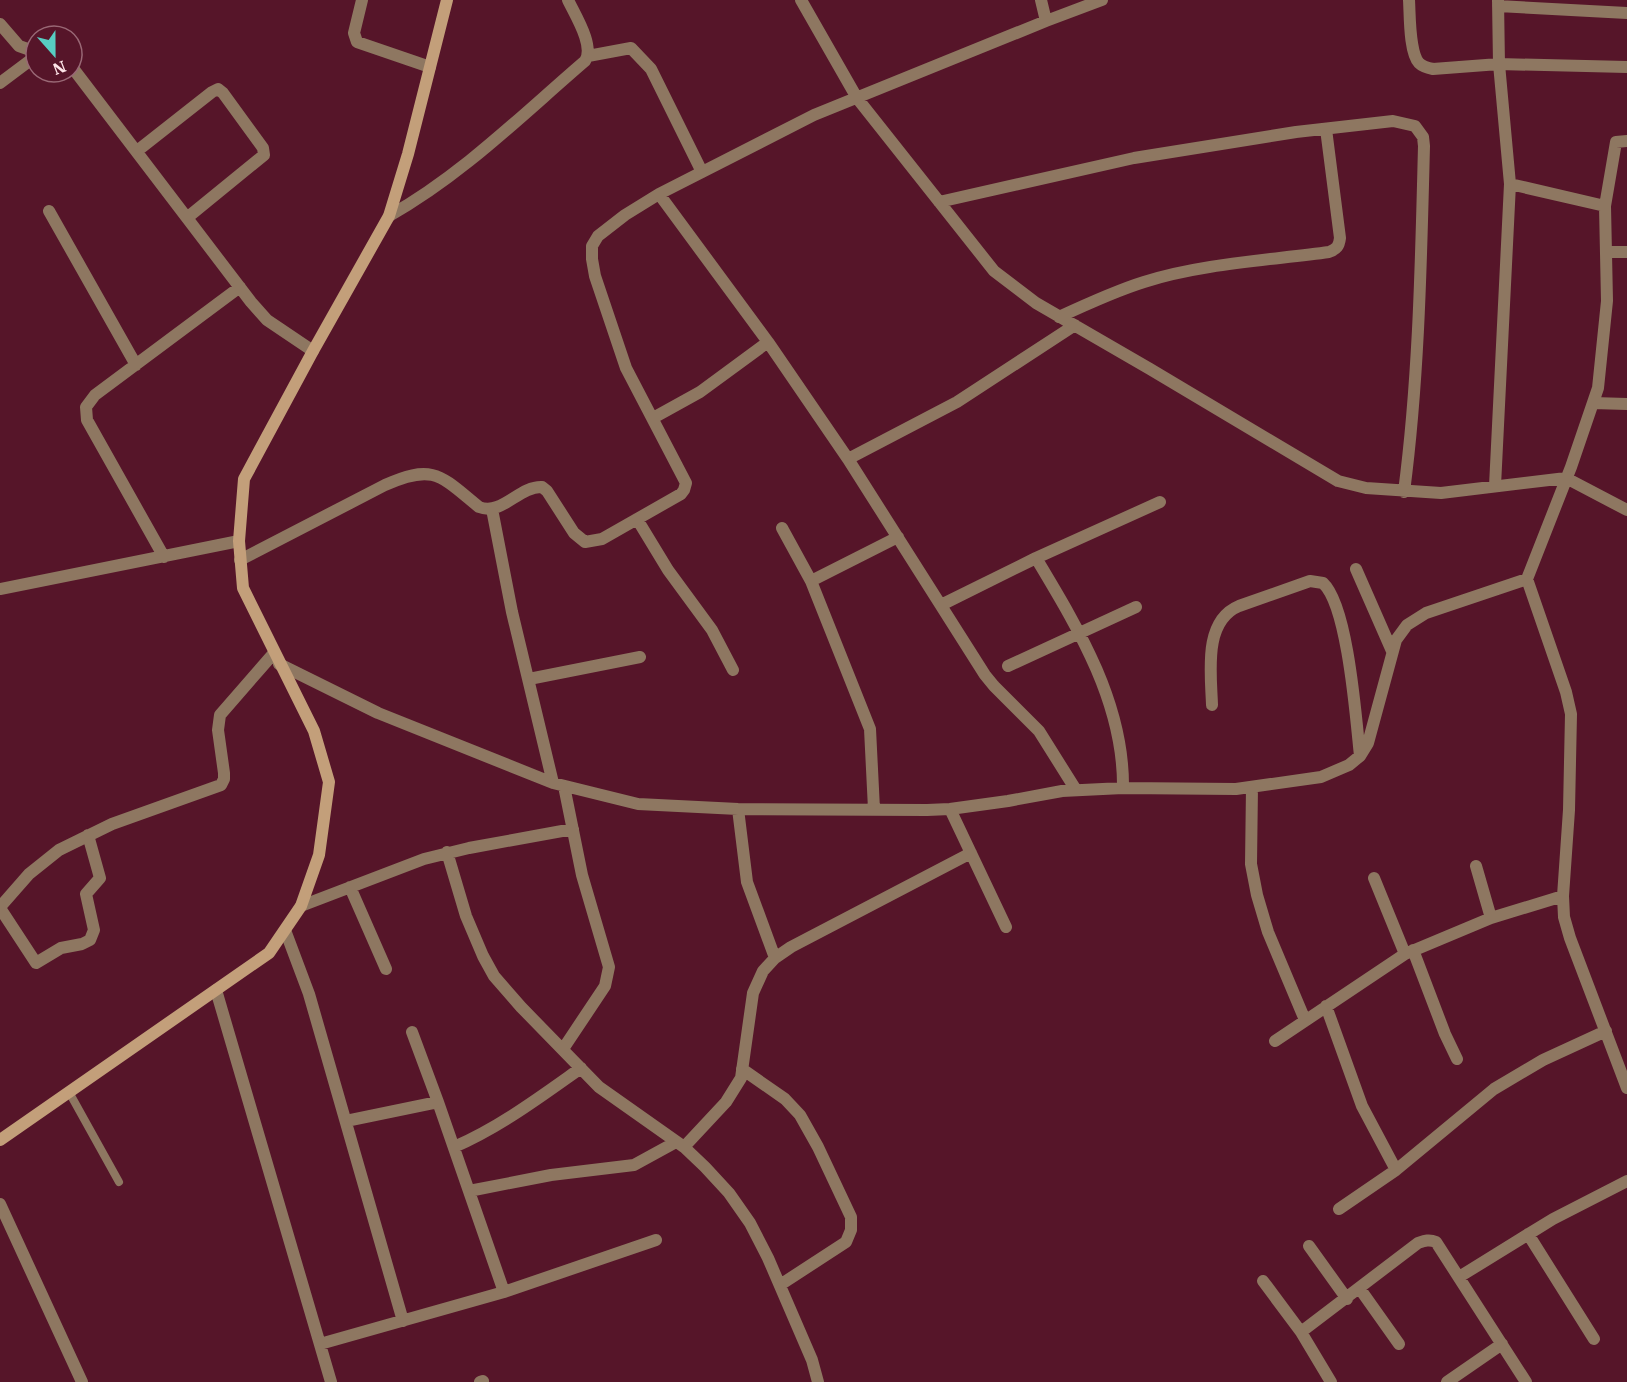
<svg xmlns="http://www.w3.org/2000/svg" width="1627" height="1382" font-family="'IBM Plex Serif',serif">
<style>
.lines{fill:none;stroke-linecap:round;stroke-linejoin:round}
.service{stroke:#8e7761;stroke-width:8}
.minor{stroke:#8e7761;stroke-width:12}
.secondary{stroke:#c39f7a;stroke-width:12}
</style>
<rect width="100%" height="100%" fill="#561529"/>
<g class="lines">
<!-- service -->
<path class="service" d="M69 1092 119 1182"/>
<!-- minor -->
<path class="minor" d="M362 0 354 33 357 42 430 67
M801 0 857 98 994 271 1036 303 1150 369 1338 481 1366 488 1441 493 1566 478 1627 510
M1041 0 1046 21
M1409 0C1410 15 1409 52 1419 63 1423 67 1428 68 1433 69L1499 64 1627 67
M1498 0 1499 64 1510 184 1605 206 1607 301 1598 388 1571 467 1527 579
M1498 6 1627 13
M0 24 19 46 36 52
M588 56 631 48 651 69 702 172
M72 67 251 302 267 320 313 351
M0 83 36 56
M137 151 212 92 218 89 223 93 263 148 264 155 188 217
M659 194 768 342 848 459 985 675 994 686 1039 731 1076 790
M939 202 1134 158 1296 132 1393 121 1415 126 1423 137 1424 146C1421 262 1419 377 1404 492
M1605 206 1616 142 1627 141
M49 211 136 365
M389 216C462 175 522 115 585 61 595 46 575 15 568 0
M1606 252H1627
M1059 317C1087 304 1115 291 1144 282 1199 264 1271 260 1329 252 1337 249 1339 246 1340 238L1326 129
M1593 403 1627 404
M653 418 700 392 768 342
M848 459 957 402 1075 325
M1495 486 1510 184
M492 509 512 612 553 783
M637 519 668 570 712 630 733 670
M782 528 811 581 870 729 874 809
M164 557 87 420 86 407 95 395 240 287
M1036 558C1078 628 1124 703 1123 788
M240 560 385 485C434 463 441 476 479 507 502 516 519 486 542 487L547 491 574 533 585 542 602 539 681 494 684 490 686 483 626 368 595 276 592 259V246L598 236 625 215 659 194 814 115 1046 21 1102 0
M1356 569 1392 651
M811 581 898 537
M0 589 239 541
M941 605 1036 558 1160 502
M279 664 378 713 553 783 638 804 738 809 927 810 950 809 1008 801 1062 791 1123 788 1236 789 1321 777 1349 765 1360 756 1368 743 1396 640 1407 625 1426 613 1527 579 1566 692 1571 714 1569 810 1563 896 1564 917 1570 938 1627 1088
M1008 666 1136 607
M529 679 640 657
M1212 705C1211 673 1203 621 1239 606L1310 581 1323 583C1348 606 1356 719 1360 756
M1252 787 1251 864 1257 895 1268 932 1305 1020
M738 809 747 882 775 958
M950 809 1006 927
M447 852 466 916 483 956 494 976 521 1007 599 1087 684 1147 705 1167 729 1193 750 1223 768 1258 812 1360 818 1382
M1476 866 1491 918
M1374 878 1405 954
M350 887 386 969
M301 906 424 859 469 848 573 829
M0 907 29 874 59 850 112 824 221 785 224 779V773L218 730 220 715 274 653
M0 908 36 963 61 948 82 944 90 940 94 930 86 894 100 878 88 835
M285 930 309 994 403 1321
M1413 950 1445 1034 1457 1059
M216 990 331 1382
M1326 1006 1362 1106 1396 1170
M412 1032 438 1102 504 1292
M1275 1041 1405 954 1491 918 1563 896
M563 1049 605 986 609 967 582 875 564 786
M742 1069 785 1099 800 1115 818 1147 851 1217V1230L846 1242 780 1285
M346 1121 438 1102
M454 1147C500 1127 540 1097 581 1068
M684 1147 726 1102 741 1078 753 993 763 971 775 958 791 947 971 853
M469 1191 551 1175 634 1165 676 1142
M0 1204 82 1382
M1339 1209 1396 1170 1494 1089 1543 1060 1606 1031
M1528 1234 1594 1339
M1309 1246 1347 1299
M1459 1277 1553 1219 1627 1181
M1263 1281 1301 1332
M1360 1289 1399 1344
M320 1344 504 1292 656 1240
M480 1382 483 1381
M1331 1382 1301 1332 1418 1243C1424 1241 1429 1239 1436 1242L1526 1382
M1447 1382 1502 1344"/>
<!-- secondary -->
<path class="secondary" d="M0 1140 269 953 301 906 319 855 329 782 314 731 243 588 239 541 244 479 313 351 389 216 408 154 447 0"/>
</g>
<!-- north arrow -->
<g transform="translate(54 54) rotate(159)"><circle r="28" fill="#561529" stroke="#996875" stroke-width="1.5"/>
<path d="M0-4.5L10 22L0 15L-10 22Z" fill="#57cec2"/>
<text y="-9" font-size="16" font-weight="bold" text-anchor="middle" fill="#fee4e8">N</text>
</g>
</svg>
